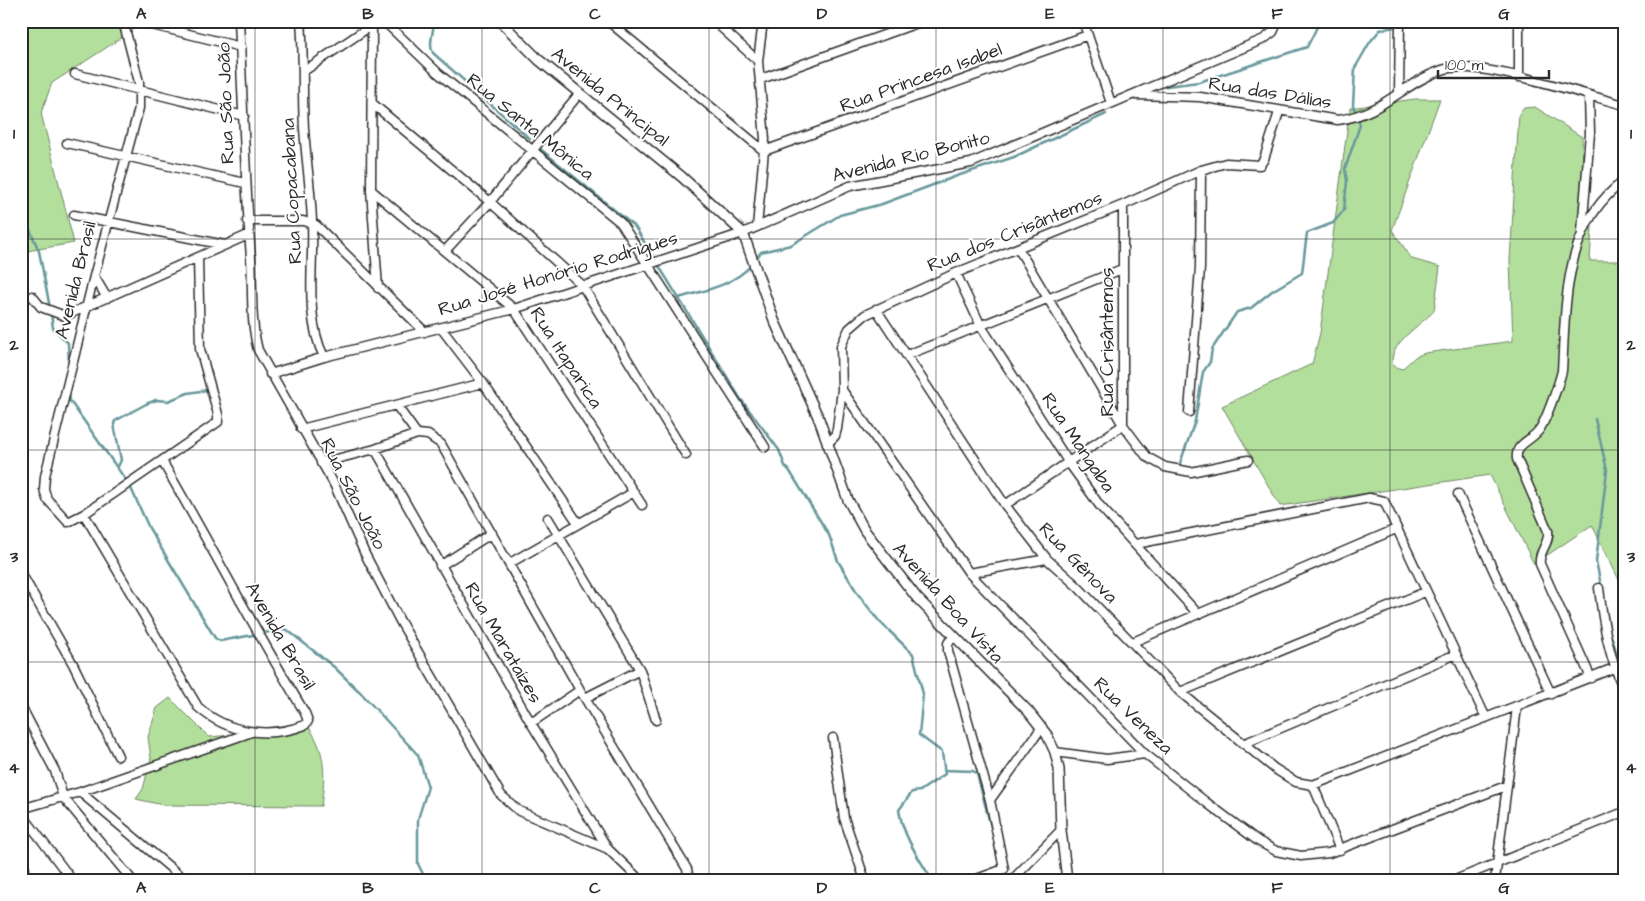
<svg xmlns="http://www.w3.org/2000/svg" width="1645" height="901" font-family="'Architects Daughter',sans-serif">
<style>
.green{fill:#b3df9d;stroke:#6f8564}
.lines{fill:none;stroke-linecap:round;stroke-linejoin:round}
.stream{stroke:#67989b;stroke-width:2.5}
.minor-casing{stroke:#2b2b2b;stroke-width:11}
.tertiary-casing{stroke:#2b2b2b;stroke-width:12}
.minor{stroke:#fff;stroke-width:8}
.tertiary{stroke:#fff;stroke-width:9}
.grid{fill:none;stroke:#2b2b2b;stroke-width:1;stroke-opacity:0.55}
.labels{text-anchor:middle;dominant-baseline:central;stroke-width:4;stroke-linejoin:round;paint-order:stroke}
.street-label{font-size:19px;fill:#2b2b2b;stroke:#fff}
.neatline{fill:none;stroke:#2b2b2b;stroke-width:2}
.grid-label{font-size:16px;text-anchor:middle;font-weight:bold;fill:#2b2b2b}
</style>
<rect width="100%" height="100%" fill="#fff"/>
<filter id="ink" filterUnits="userSpaceOnUse"><feTurbulence type="fractalNoise" baseFrequency=".02" numOctaves="2"/><feDisplacementMap in="SourceGraphic" scale="10" xChannelSelector="R" yChannelSelector="G"/><feConvolveMatrix kernelMatrix="1 2 1 2 8 2 1 2 1" color-interpolation-filters="sRGB"/></filter>
<g filter="url(#ink)">
<!-- green -->
<path class="green" d="M21 21H132V31L52 83 41 113 74 243 21 252Z
M1415 99H1440L1392 230 1412 259 1440 267 1434 311C1422 324 1386 345 1393 366L1402 369 1415 357 1425 353 1513 341 1510 260 1519 114 1524 108 1535 107 1582 137 1585 224 1592 225 1590 261H1624V590L1592 525 1534 564 1490 475 1280 506 1222 406 1312 364 1320 333 1350 108Z
M170 698 209 737 279 731 305 722C326 749 326 772 321 806L163 805 136 799 143 789 151 758 148 737 157 708Z"/>
<g class="lines">
<!-- stream -->
<path class="stream" d="M434 21C434 31 428 44 433 53L530 139
M434 22 442 25 446 21
M1159 87 1199 82 1307 47 1320 21
M538 147 635 227 740 398 779 450 785 466 789 470 829 535 838 561 858 594 879 621 913 654 923 694 919 735 942 752 945 774 920 791 912 792 899 810C903 836 918 857 932 880
M21 209 39 251 50 308
M756 259 761 252 791 245 840 215 882 204 957 176 1014 157 1106 114
M679 298C702 291 735 285 751 265
M51 313 53 328 68 343 69 366
M69 392 70 401 130 486 149 528 215 638 220 641 286 629 334 667 361 693 418 755 428 787 418 819V864L426 880
M1595 419 1607 470 1596 561 1603 595
M1179 466 1195 421 1203 372 1210 362 1212 349 1237 312 1251 308 1272 291 1302 273 1307 233 1333 223 1344 210 1347 181 1345 169 1360 125 1353 105 1355 68 1370 42 1380 30 1398 26
M117 469 121 460 114 424 115 421 146 404 156 400 168 401 188 393 207 390
M1605 605 1610 633 1624 674
M944 770 973 771 977 774 996 846
M998 880 999 873"/>
<!-- minor casing -->
<g class="minor-casing">
<path id="minor" d="M123 21 139 82V108L94 276 45 476 44 489 47 499 68 522 84 514 218 422V414L200 349 198 258
M136 21 241 47
M239 21C243 100 245 179 251 258 253 289 250 320 258 350L334 484 365 554 400 621 501 795 519 811 608 849 640 880
M301 21C304 57 302 92 304 128 306 159 311 191 312 222 314 267 304 316 324 357
M384 21 438 73 621 223 765 447
M608 21 764 151 1088 35
M714 21 758 61
M1083 21 1111 103
M372 26 371 190 378 288
M304 71 378 21
M75 74 244 116
M1519 77V21
M761 79 923 21
M1399 93 1400 21
M1136 95 1200 97 1338 120C1383 114 1402 84 1442 70 1474 58 1586 95 1624 105
M373 104 490 202 582 285 686 455
M67 143 245 183
M371 190 514 309 642 505
M74 215 225 245
M247 221H303L316 225 425 332
M757 227 765 139 758 61 763 21
M1582 231 1590 133 1589 96
M1018 248 1123 425 1147 457 1165 467 1191 472 1248 460
M445 251 490 202 579 94
M956 273 981 326 1069 463 1100 506 1198 614
M94 276 107 298
M32 296 41 307 65 316 248 235
M876 309 1005 505 1047 559 1077 586 1180 692 1275 769 1296 782 1313 785 1614 668
M441 328 483 383 578 523
M907 355 1122 269
M270 374 324 357 514 309 743 233 850 186 971 163 1264 39 1273 32 1278 21
M842 390 969 573 1145 754 1207 803 1258 841 1276 851 1301 856 1329 853 1506 786
M396 405 417 434
M1189 412 1200 268 1201 170
M1123 423V205
M301 429 483 383
M827 444 835 436 837 429 842 390 841 346 849 329 865 315 956 273 1123 205 1201 170 1226 163 1260 165 1264 159 1279 112
M375 449 531 723 608 849
M321 463 375 449 417 434 428 435 441 444 580 690 687 869 689 880
M1458 494 1551 694
M1005 505 1123 425
M84 514 198 707C227 733 268 739 305 725L308 721 305 713C255 631 211 545 162 461
M548 518 640 670 656 720
M1136 544 1369 498 1384 501 1486 718
M510 563 634 492
M440 566 492 533
M21 573 73 664 118 756
M969 573 1047 559
M1599 588C1603 624 1609 657 1624 690
M953 637 948 643V651L990 800 1004 869
M1133 642 1396 529
M1591 678 1540 564C1538 551 1550 544 1548 531L1517 459C1515 443 1530 442 1539 430 1546 421 1559 383 1562 371 1566 303 1563 225 1624 181
M1180 692 1425 592
M585 698 640 670
M21 706 55 771 63 797 132 880
M531 723 580 690
M833 738 844 818 865 880
M1243 744 1454 655
M1055 752 1107 759 1145 754
M1313 785 1340 850
M80 792 185 880
M990 800 1042 727
M21 809 80 792 249 733
M21 813 72 880
M21 849 27 880
M974 880 1004 869
M1012 880 1061 830
M1455 880 1624 812
M1495 880 1517 707"/>
</g>
<!-- tertiary casing -->
<g class="tertiary-casing">
<path id="tertiary" d="M500 21 539 60 682 177 743 233 774 320 819 419 848 500 865 531 917 598 1028 711 1047 735 1055 752 1059 769 1061 830 1067 880"/>
</g>
<!-- minor -->
<use href="#minor" class="minor"/>
<!-- tertiary -->
<use href="#tertiary" class="tertiary"/>
</g>
</g>
<!-- grid -->
<path class="grid" d="M255 21V880M482 21V880M709 21V880M936 21V880M1163 21V880M1390 21V880M21 239H1624M21 450H1624M21 662H1624"/>
<g class="labels">
<!-- street labels -->
<g class="street-label">
<text transform="translate(921 78) rotate(-20)">Rua Princesa Isabel</text>
<text transform="translate(1270 93) rotate(9)">Rua das Dálias</text>
<text transform="translate(610 97) rotate(39)">Avenida Principal</text>
<text transform="translate(226 103) rotate(-92)">Rua São João</text>
<text transform="translate(530 127) rotate(39)">Rua Santa Mônica</text>
<text transform="translate(911 157) rotate(-14)">Avenida Rio Bonito</text>
<text transform="translate(292 191) rotate(-93)">Rua Copacabana</text>
<text transform="translate(1015 232) rotate(-22)">Rua dos Crisântemos</text>
<text transform="translate(558 274) rotate(-17)">Rua José Honório Rodrigues</text>
<text transform="translate(76 280) rotate(-76)">Avenida Brasil</text>
<text transform="translate(1107 342) rotate(-90)">Rua Crisântemos</text>
<text transform="translate(566 358) rotate(57)">Rua Itaparica</text>
<text transform="translate(1078 443) rotate(56)">Rua Mangaba</text>
<text transform="translate(353 494) rotate(63)">Rua São João</text>
<text transform="translate(1078 563) rotate(46)">Rua Gênova</text>
<text transform="translate(948 603) rotate(48)">Avenida Boa Vista</text>
<text transform="translate(280 636) rotate(60)">Avenida Brasil</text>
<text transform="translate(503 643) rotate(60)">Rua Marataízes</text>
<text transform="translate(1133 716) rotate(44)">Rua Veneza</text>
</g>
</g>
<!-- margin -->
<rect width="1645" height="901" fill="none" stroke="#fff" stroke-width="55"/>
<!-- scale -->
<path d="M1438 70v8h111v-8" fill="none" stroke="#2b2b2b" stroke-width="2.5"/>
<text x="1445" y="70" font-size="15" fill="#2b2b2b" stroke="#ffffff" stroke-width="4" paint-order="stroke">100 m</text>
<rect x="28" y="28" width="1590" height="846" class="neatline"/>
<g class="grid-label">
<text x="141" y="19">A</text>
<text x="368" y="19">B</text>
<text x="595" y="19">C</text>
<text x="822" y="19">D</text>
<text x="1050" y="19">E</text>
<text x="1277" y="19">F</text>
<text x="1504" y="19">G</text>
<text x="14" y="139">1</text>
<text x="1631" y="139">1</text>
<text x="14" y="350">2</text>
<text x="1631" y="350">2</text>
<text x="14" y="562">3</text>
<text x="1631" y="562">3</text>
<text x="14" y="773">4</text>
<text x="1631" y="773">4</text>
<text x="141" y="893">A</text>
<text x="368" y="893">B</text>
<text x="595" y="893">C</text>
<text x="822" y="893">D</text>
<text x="1050" y="893">E</text>
<text x="1277" y="893">F</text>
<text x="1504" y="893">G</text>
</g>
</svg>
